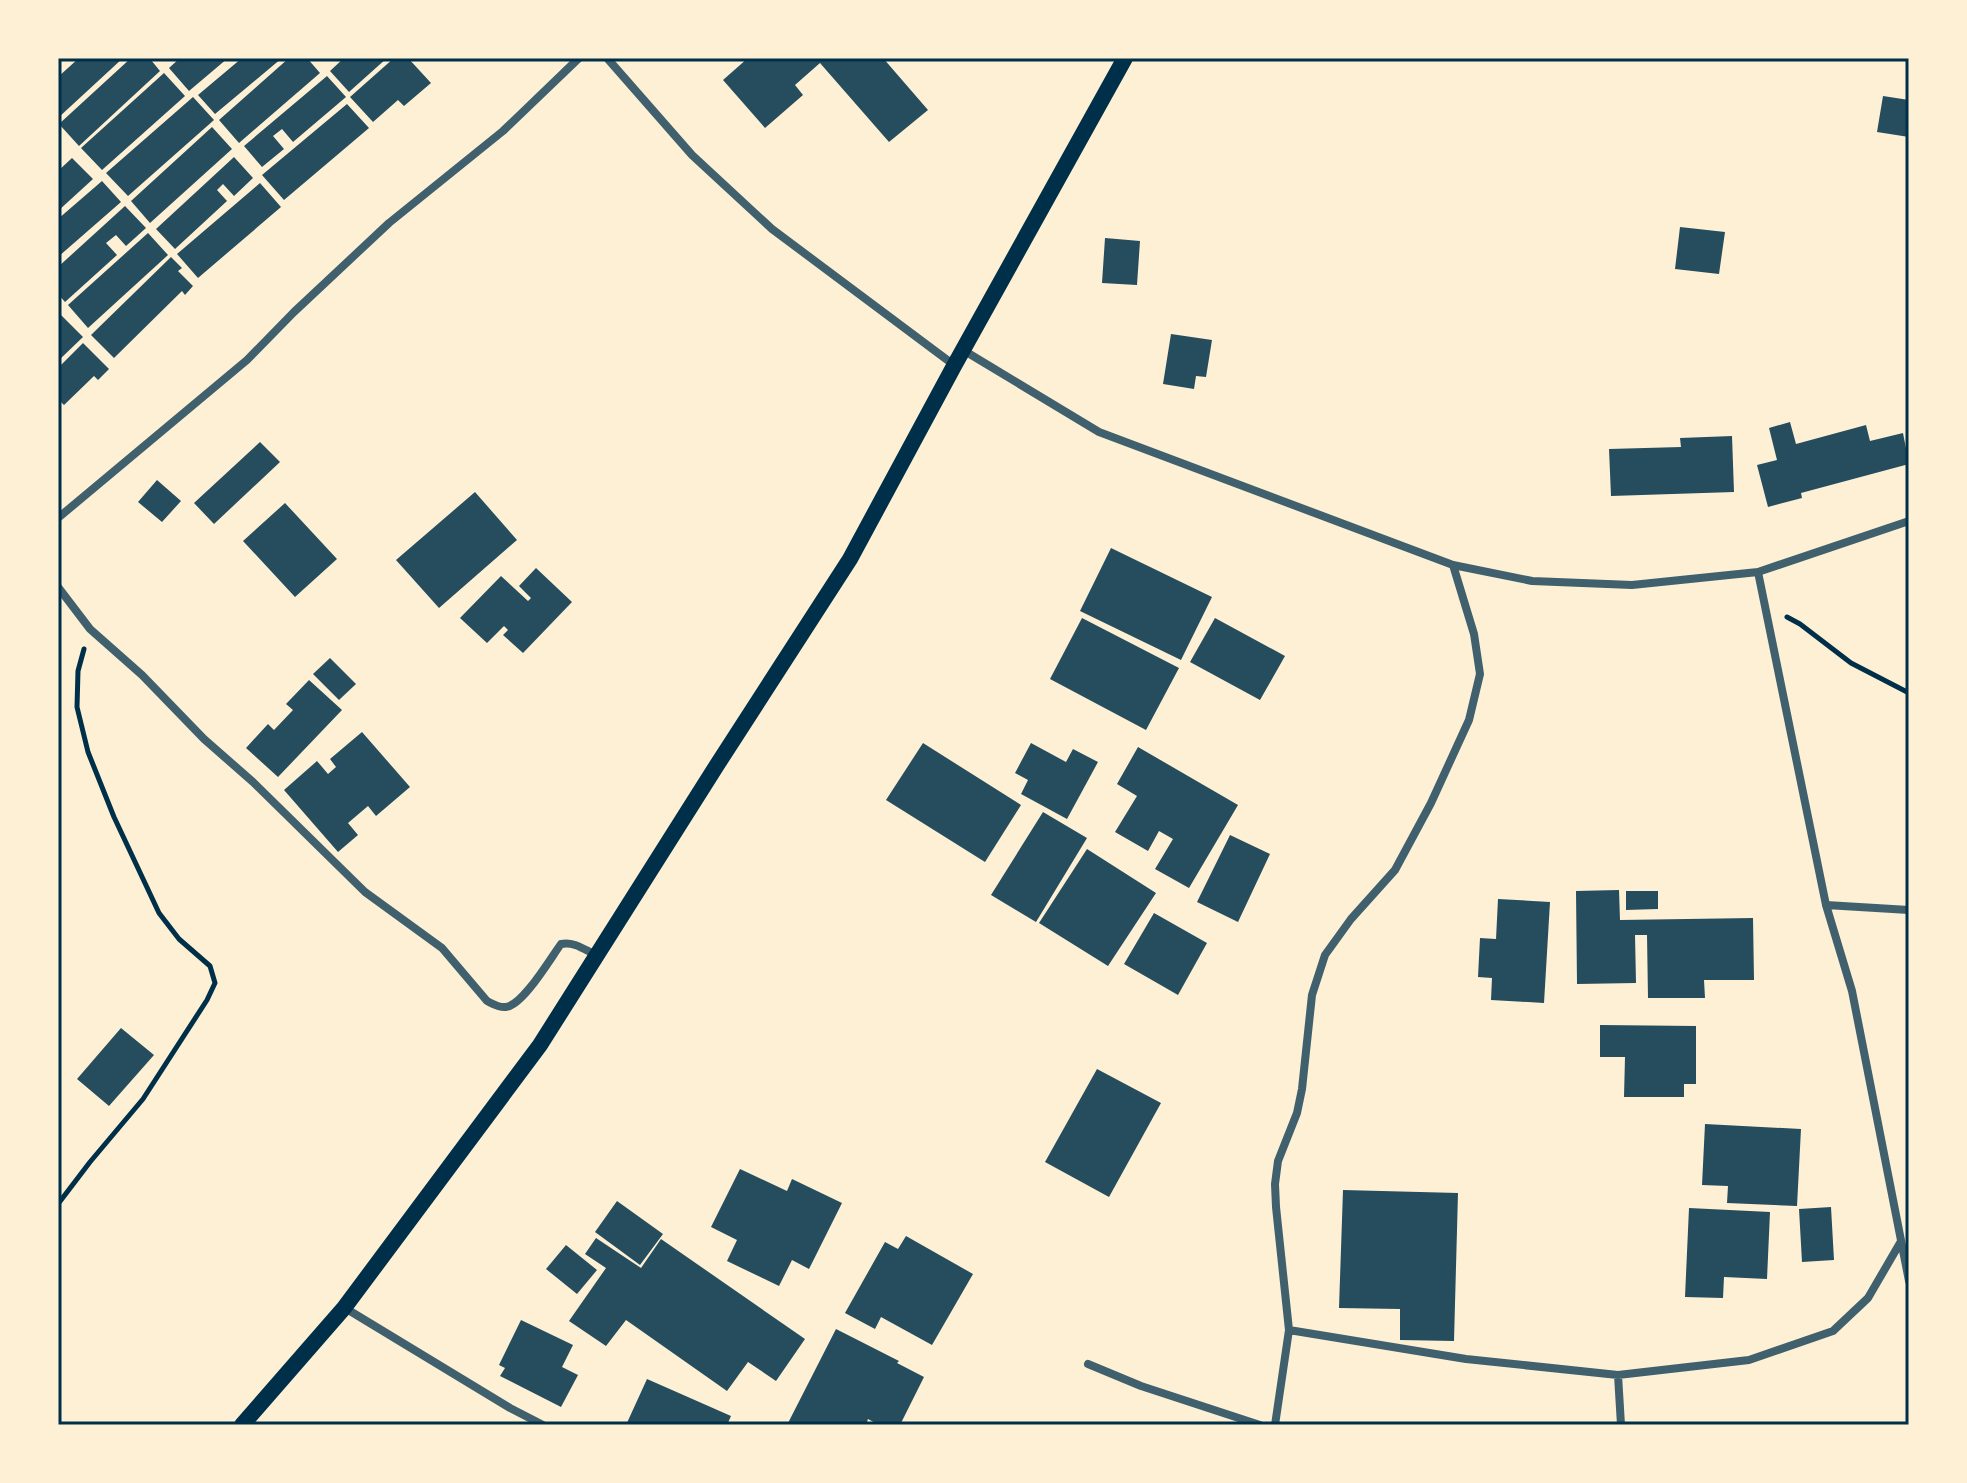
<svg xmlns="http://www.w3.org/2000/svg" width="1967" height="1483" font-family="'Noto Serif',serif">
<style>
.building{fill:#264d5e}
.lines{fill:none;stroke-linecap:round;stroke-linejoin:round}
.path{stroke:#003049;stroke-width:5}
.minor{stroke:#3f606c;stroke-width:8}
.secondary{stroke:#003049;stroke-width:16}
.neatline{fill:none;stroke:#003049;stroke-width:3}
</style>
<rect width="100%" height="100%" fill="#fdf0d5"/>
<!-- building -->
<path class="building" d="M79 58H123L58 118V77Z
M131 58H154L151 60 160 71 79 146 59 124Z
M180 58H228L189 91 169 68Z
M242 58H282L215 114 198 95Z
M289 58H307L320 73 239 143 219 120Z
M344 58H387L349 92 330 71Z
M394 58H408L431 83 404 106 398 100 373 122 350 97Z
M748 58H883L928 110 889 142 820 63 795 85 803 95 765 128 723 80Z
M164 73 185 96 102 170 81 148Z
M327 76 346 97 293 142 282 129 273 136 284 149 262 167 244 146Z
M1883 96 1909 100V137L1877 132Z
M193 97 214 120 128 196 106 173Z
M347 104 369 128 284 200 262 175Z
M212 127 232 149 150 223 131 201Z
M234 157 253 178 234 196 223 184 217 190 227 201 175 249 156 229Z
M72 158 93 179 58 211V171Z
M102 181 121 202 58 257V219Z
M260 183 281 207 198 278 177 254Z
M125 206 146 228 126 246 116 235 106 243 117 255 65 302 58 294V267Z
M1680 227 1725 232 1719 274 1675 269Z
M148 233 168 255 88 328 68 305Z
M1105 238 1140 241 1137 285 1102 283Z
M171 257 182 268 178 271 193 286 185 295 182 291 114 358 91 335Z
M58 312 83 337 58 361Z
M1171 334 1212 340 1206 377 1196 376 1194 389 1163 384Z
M83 343 109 369 98 380 94 376 64 405 58 399V368Z
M1790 422 1796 444 1866 425 1870 441 1903 433 1909 464 1801 493 1802 498 1768 507 1757 465 1777 460 1769 428Z
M1732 436 1734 492 1611 496 1609 449 1681 447 1680 438Z
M260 442 280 462 214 524 194 503Z
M157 480 181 501 162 522 138 502Z
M475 492 517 540 439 608 396 560Z
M285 503 337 559 295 597 243 541Z
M1111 548 1212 597 1181 660 1080 611Z
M536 568 572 602 523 653 503 635 508 630 504 626 487 643 460 618 501 576 528 601 531 598 519 586Z
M1082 618 1179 668 1146 730 1050 679Z
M1215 618 1285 656 1260 700 1190 662Z
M330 658 356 684 339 700 313 674Z
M309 680 342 710 278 777 246 748 268 724 274 730 293 710 286 704Z
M362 732 410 787 376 816 368 806 348 823 358 835 338 852 284 790 317 761 328 774 336 767 330 759Z
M923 743 1021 805 985 862 886 800Z
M1031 743 1066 762 1073 749 1098 762 1067 819 1021 794 1028 780 1015 773Z
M1138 747 1238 805 1189 888 1155 869 1173 839 1159 831 1148 851 1115 832 1137 796 1117 784Z
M1043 812 1087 838 1036 922 991 895Z
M1230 835 1270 854 1238 922 1197 902Z
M1087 849 1156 893 1108 966 1039 923Z
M1619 890 1620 920 1753 918 1754 980H1704L1705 998H1648L1647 935H1635L1636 983 1577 984 1576 891Z
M1626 891H1658V909L1626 910Z
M1498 899 1550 902 1544 1003 1491 1000 1492 978 1478 977 1480 938 1496 939Z
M1154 913 1207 943 1178 995 1124 964Z
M1600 1025 1696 1026V1084H1684V1097H1624L1625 1057H1600Z
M121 1028 154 1055 109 1106 77 1079Z
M1097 1069 1161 1103 1109 1197 1045 1162Z
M1705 1124 1801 1129 1797 1206 1727 1203 1728 1186 1702 1185Z
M740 1169 787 1191 792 1179 842 1203 809 1269 792 1260 779 1286 727 1261 737 1240 711 1227Z
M1343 1190 1458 1193 1454 1341 1400 1340V1309L1339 1308Z
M617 1201 663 1234 640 1265 595 1232Z
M1831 1207 1834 1260 1802 1262 1799 1209Z
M1689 1208 1770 1212 1767 1279 1724 1277 1723 1298 1685 1297Z
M906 1236 973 1274 932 1345 881 1317 875 1329 845 1313 885 1242 898 1249Z
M596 1238 641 1268 661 1239 805 1339 776 1381 748 1362 727 1391 626 1320 606 1346 569 1321 606 1268 585 1254Z
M566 1245 597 1270 577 1294 546 1269Z
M521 1320 573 1345 562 1367 578 1375 561 1407 500 1376 505 1368 499 1365Z
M836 1329 899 1361 897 1363 924 1377 900 1425H879L868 1419 866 1425H787Z
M647 1379 731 1416 727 1425H626Z"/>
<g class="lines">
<!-- path -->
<path class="path" d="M1787 617 1800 624 1851 663 1909 693
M58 1204 90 1162 143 1099 207 1000 215 983 210 966 179 939 159 913 114 817 88 752 77 707 78 671 84 649"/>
<!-- minor -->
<path class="minor" d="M607 58 692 155 772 229 954 365
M963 350 1099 432 1453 565 1532 581 1632 585 1758 572 1909 521
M58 518 247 360 294 312 389 223 503 131 579 58
M1758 572 1826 905 1852 991 1909 1281
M58 587 90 629 142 675 204 739 253 782 365 892 442 948 487 1001C493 1004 499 1008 506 1007 523 1005 550 959 561 944 574 941 585 950 596 955
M1826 905 1909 910
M345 1308 510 1408 543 1425
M1289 1330 1466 1359 1618 1375 1749 1360 1833 1331 1868 1298 1900 1243
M1088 1364 1141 1386 1260 1425
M1618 1375 1621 1425
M1275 1425 1289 1330 1276 1207 1275 1184 1278 1161 1297 1113 1302 1089 1312 995 1325 955 1351 919 1395 870 1431 803 1469 720 1480 674 1474 634 1453 565"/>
<!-- secondary -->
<path class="secondary" d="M242 1425 344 1308 540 1045 717 765 850 559 954 366 1125 58"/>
</g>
<!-- border -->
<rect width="1967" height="1483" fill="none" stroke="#fdf0d5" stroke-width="120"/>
<rect x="60" y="60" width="1847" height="1363" class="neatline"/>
</svg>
